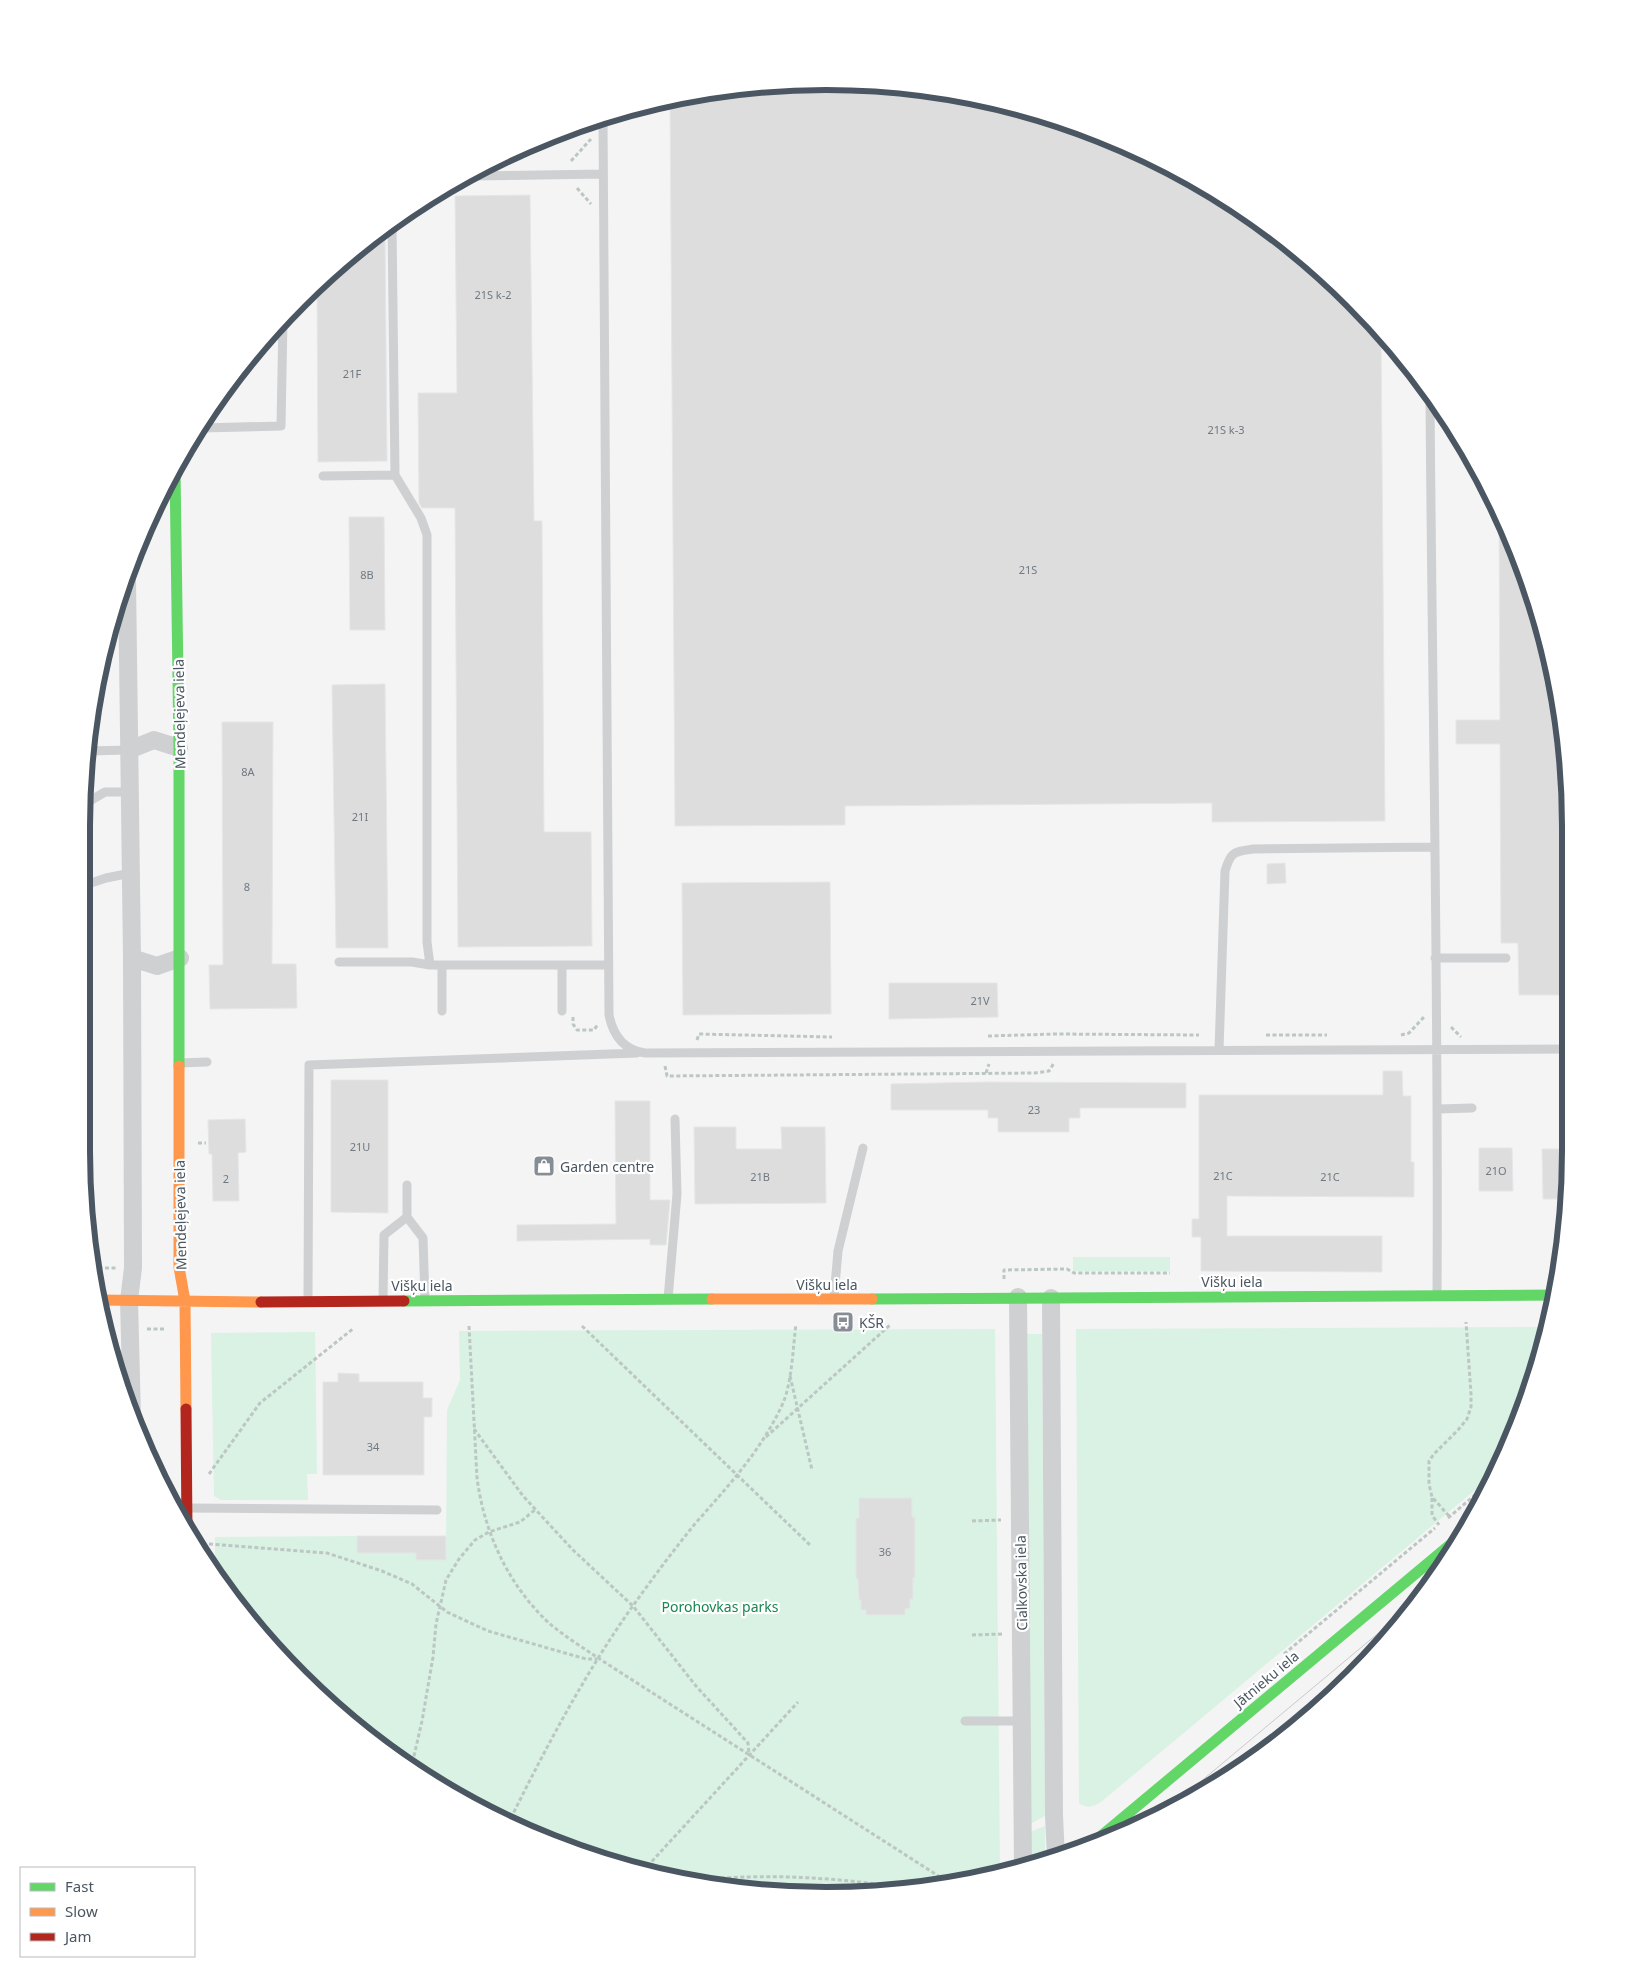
<svg xmlns="http://www.w3.org/2000/svg" width="1652" height="1977" font-family="'Noto Sans',sans-serif">
<style>
.green{fill:#d9f2e3}
.building{fill:#ddddde;stroke:#e5e6e7}
.lines{fill:none;stroke-linecap:round;stroke-linejoin:round}
.path{stroke:#bcc7c4;stroke-width:3;stroke-dasharray:4 2.5;stroke-linecap:butt}
.lane{stroke:#ced0d2;stroke-width:9}
.street{stroke:#ced0d2;stroke-width:18}
.fast{stroke:#63d668;stroke-width:11}
.slow{stroke:#ff974d;stroke-width:11}
.jam{stroke:#b3261e;stroke-width:11}
.tram{stroke:#c9cacc;stroke-width:1}
.labels{text-anchor:middle;dominant-baseline:central;stroke-width:4.5;stroke-linejoin:round;paint-order:stroke}
.number-label{font-size:11px;fill:#707881}
.street-label{font-size:14px;fill:#4a5661;stroke:#fff}
.poi-label{font-size:14px;fill:#4a5661;stroke:#fff;text-anchor:start}
.park-label{font-size:14px;fill:#17864f;stroke:#fff}
.rim{fill:none;stroke:#4a5661;stroke-width:6}
</style>
<rect width="100%" height="100%" fill="#f4f4f4"/>
<!-- green -->
<path class="green" d="M1073 1257H1170V1271H1073Z
M1548 1327 1531 1390 1493 1475 1101 1802C1092 1807 1088 1809 1079 1803L1076 1329Z
M995 1329 1000 1874 923 1889 777 1894 680 1881 587 1856 497 1819 412 1770 335 1711 266 1642 215 1571V1537L357 1536V1553H416L417 1560H446L447 1410 460 1380 459 1331Z
M315 1332 317 1474H307L308 1500H221L214 1496 211 1333Z
M1027 1334H1042L1045 1816 1030 1824Z
M1045 1826V1861L1031 1866 1030 1832Z"/>
<!-- building -->
<path class="building" d="M826 81 971 96 1111 138 1240 207 1352 299 1381 334 1385 821 1212 822V803L845 806V825L675 826 670 99 680 96Z
M530 195 534 521H542L544 832H591L592 946 458 947 455 508H422L419 503 418 393H457L455 196Z
M385 229 387 461 318 462 317 285Z
M1499 513 1514 541 1556 680 1571 826 1570 995H1519L1518 943H1501L1500 744H1456V720H1500Z
M349 517H384L385 630H350Z
M385 684 388 948H336L332 685Z
M222 722H273L272 964H296L297 1008 210 1009 209 965H223Z
M1285 863 1286 883 1267 884V864Z
M830 882 831 1014 683 1015 682 883Z
M889 983H997L998 1017 889 1019Z
M1383 1071H1402L1403 1096H1411V1162H1414V1197L1227 1196V1236H1382V1272L1201 1271V1237H1192V1219H1199V1095H1383Z
M331 1080H388V1213L331 1212Z
M988 1082 1186 1083V1108H1080V1118H1069V1132H998V1118H988V1110H891V1084Z
M615 1101H650V1200H670L666 1245H650V1239L517 1241V1225L616 1224Z
M245 1119 246 1152 238 1153 239 1201H213L212 1154H209L208 1120Z
M694 1127H736V1149H782L781 1127H825L826 1203 695 1204Z
M1479 1148H1512L1513 1191H1479Z
M1542 1149H1565V1167H1569V1199H1543Z
M338 1373 359 1374V1382H423V1398H432V1417H424V1475H323V1382H338Z
M859 1498H912V1517H915V1578H913V1599H910V1608L905 1609V1615H866V1610H861V1600H859L858 1579H856V1518H859Z
M357 1536H446V1560H416V1553H357Z"/>
<g class="lines">
<!-- path -->
<path class="path" d="M571 161 591 139
M577 188 591 204
M573 1017V1024L577 1030H594L598 1024
M1451 1027 1461 1037
M1266 1035H1327
M1401 1035 1409 1033 1424 1017
M988 1036 1056 1034 1199 1035
M697 1040 699 1034 832 1037
M665 1066 667 1076 1035 1073 1049 1071 1054 1063
M986 1073 989 1064
M198 1143H206
M92 1268H116
M1004 1279V1270L1067 1269 1074 1273H1170
M469 1326 477 1478C484 1532 508 1585 549 1623 564 1636 582 1647 598 1658L951 1884
M582 1326 811 1546
M147 1329H166
M790 1376 812 1470
M474 1429 523 1496 573 1550 633 1606 696 1686 748 1743 749 1754
M766 1437 890 1325
M209 1474 260 1403 354 1328
M1432 1498V1515L1439 1525
M1449 1516 1432 1497 1429 1484V1461L1434 1454 1458 1430 1467 1419 1471 1407V1394L1466 1322
M1448 1518 1489 1483
M972 1521 1001 1520
M209 1544 327 1553 382 1571 412 1584 447 1612 488 1631 586 1659H597
M972 1635 1002 1634
M1284 1654 1435 1528
M411 1769 422 1721 433 1657 436 1624 446 1580 459 1559 475 1540 489 1532 520 1522 536 1509
M508 1824C545 1749 584 1675 632 1607 652 1579 673 1551 694 1525 728 1486 762 1450 783 1403 792 1382 793 1347 796 1324
M643 1871 798 1702
M682 1882C760 1872 839 1877 916 1890"/>
<!-- lane -->
<path class="lane" d="M603 119 609 1015C613 1035 623 1050 645 1053L1570 1049
M470 176 603 174
M392 224 395 475 421 518 427 535V942L430 965
M1430 394C1432 695 1439 995 1437 1296
M201 428 281 426 283 319
M323 476 395 475
M87 751 129 750
M86 803 105 792H130
M85 885 106 878 131 873
M1435 958H1506
M339 962H412L430 965H608
M442 965V1011
M562 965V1011
M1219 1050 1225 871C1231 851 1234 852 1253 849L1434 847
M179 1063 207 1062
M1438 1109 1472 1108
M407 1185V1217L423 1238 425 1300
M834 1297 838 1251 863 1148
M668 1299 677 1194 675 1119
M383 1300 384 1235 407 1217
M308 1301 309 1065 637 1053
M187 1508 437 1510
M965 1721H1022"/>
<!-- street -->
<path class="street" d="M127 580 132 958 133 1268 129 1300 132 1417
M129 750 154 740 179 748
M132 958 157 966 180 958
M1018 1297 1023 1869
M1051 1298 1054 1816 1056 1858"/>
<!-- fast -->
<path class="fast" d="M175 470 179 748V1066
M872 1299 1557 1295
M404 1301 712 1299
M1088 1847 1463 1534"/>
<!-- slow -->
<path class="slow" d="M179 1066V1267L185 1301 186 1409
M712 1299H872
M98 1300 261 1302"/>
<!-- jam -->
<path class="jam" d="M261 1302 404 1301
M186 1409 187 1532"/>
<!-- tram -->
<path class="tram" d="M1195 1798 1392 1633
M1163 1813 1412 1605"/>
</g>
<!-- icons -->
<defs>
<g id="shop-square" transform="scale(1.125)"><rect x="-9" y="-9" width="18" height="18" rx="4" fill="#868d94" stroke="#fff"/><path d="M-5-2.5h2.3a2.7 3.5 0 0 1 5.4 0H5L5.5 6h-11ZM-1.5-2.5h3a1.5 2.3 0 0 0-3 0Z" fill="#fff"/></g>
<g id="bus-square" transform="scale(1.125)"><rect x="-9" y="-9" width="18" height="18" rx="4" fill="#868d94" stroke="#fff"/><path d="M-5-6H5V4H4V6H2V4H-2V6H-4V4H-5ZM-3.5-4V0h7V-4ZM-3.5 1.2v1.5H-2V1.2ZM2 1.2v1.5H3.5V1.2Z" fill="#fff"/></g>
</defs>
<g fill-rule="evenodd">
<use href="#shop-square" x="544" y="1166"/>
<use href="#bus-square" x="843" y="1322"/>
</g>
<g class="labels">
<!-- number labels -->
<g class="number-label">
<text x="493" y="294">21S k-2</text>
<text x="352" y="373">21F</text>
<text x="1226" y="429">21S k-3</text>
<text x="1028" y="569">21S</text>
<text x="367" y="574">8B</text>
<text x="248" y="771">8A</text>
<text x="360" y="816">21I</text>
<text x="247" y="886">8</text>
<text x="980" y="1000">21V</text>
<text x="1034" y="1109">23</text>
<text x="360" y="1146">21U</text>
<text x="1496" y="1170">21O</text>
<text x="1223" y="1175">21C</text>
<text x="760" y="1176">21B</text>
<text x="1330" y="1176">21C</text>
<text x="226" y="1178">2</text>
<text x="373" y="1446">34</text>
<text x="885" y="1551">36</text>
</g>
<!-- street labels -->
<g class="street-label">
<text transform="translate(179 714) rotate(-91)">Mendeļejeva iela</text>
<text transform="translate(180 1215) rotate(-91)">Mendeļejeva iela</text>
<text x="1232" y="1281">Višķu iela</text>
<text x="827" y="1284">Višķu iela</text>
<text x="422" y="1285">Višķu iela</text>
<text transform="translate(1021 1583) rotate(-91)">Cialkovska iela</text>
<text transform="translate(1266 1679) rotate(-40)">Jātnieku iela</text>
</g>
<!-- poi labels -->
<g class="poi-label">
<text x="560" y="1166">Garden centre</text>
<text x="859" y="1322">ĶŠR</text>
</g>
<!-- park labels -->
<g class="park-label">
<text x="720" y="1606">Porohovkas parks</text>
</g>
</g>
<!-- crop -->
<path d="M0 0H1652V1977H0ZM826 90H826A736 736 0 0 1 1562 826V1151A736 736 0 0 1 826 1887H826A736 736 0 0 1 90 1151V826A736 736 0 0 1 826 90Z" fill="#fff" fill-rule="evenodd"/>
<path class="rim" d="M826 90H826A736 736 0 0 1 1562 826V1151A736 736 0 0 1 826 1887H826A736 736 0 0 1 90 1151V826A736 736 0 0 1 826 90Z"/>
<!-- legend -->
<rect x="20" y="1867" width="175" height="90" fill="#ffffff" stroke="#b7bbc0"/>
<rect x="30" y="1883" width="25" height="8" fill="#63d668" stroke="#b7bbc0"/>
<text x="65" y="1892" font-size="15" fill="#4a5661">Fast</text>
<rect x="30" y="1908" width="25" height="8" fill="#ff974d" stroke="#b7bbc0"/>
<text x="65" y="1917" font-size="15" fill="#4a5661">Slow</text>
<rect x="30" y="1933" width="25" height="8" fill="#b3261e" stroke="#b7bbc0"/>
<text x="65" y="1942" font-size="15" fill="#4a5661">Jam</text>
</svg>
